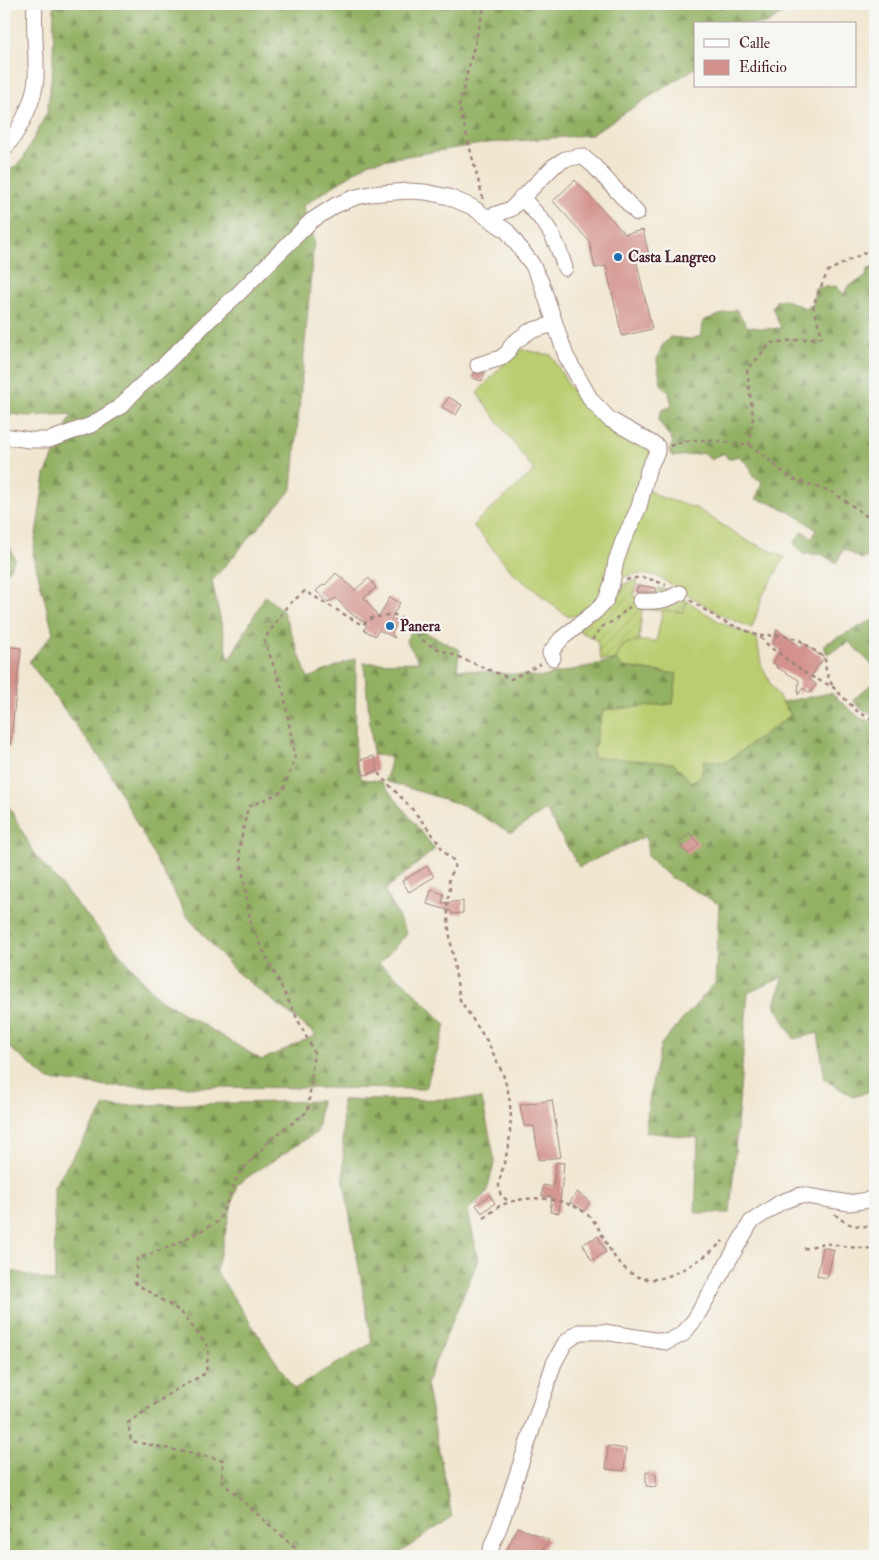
<svg xmlns="http://www.w3.org/2000/svg" width="879" height="1560" font-family="'IM FELL Double Pica',serif">
<style>
.grass{fill:#bace71;stroke:#82764e}
.forest{fill:url(#forest-firs);stroke:#6e6847}
.garden{fill:url(#garden-furrows);stroke:#82764e}
.building{fill:#d3938c}
.lines{fill:none;stroke-linecap:round;stroke-linejoin:round}
.minor-casing{stroke:#9e837e;stroke-width:17}
.path{stroke:#9e837e;stroke-width:2.5;stroke-dasharray:4 4;stroke-linecap:butt}
.minor{stroke:#fff;stroke-width:15}
.poi-dot{fill:#1f6fb2;stroke:#f6f6f2;stroke-width:2}
.labels{text-anchor:middle;dominant-baseline:central;stroke-width:4.5;stroke-linejoin:round;paint-order:stroke}
.poi-label{font-size:15px;font-weight:bold;fill:#4a1f2b;stroke:#f6f6f2;text-anchor:start}
</style>
<defs>
<pattern id="forest-firs" width="22" height="20" patternUnits="userSpaceOnUse" patternTransform="scale(1.25)"><rect width="22" height="20" fill="#93b163"/><path d="M5 1l3.5 6h-7zM16 11l3.5 6h-7z" fill="#7a8f52"/></pattern>
<pattern id="garden-furrows" width="10" height="10" patternUnits="userSpaceOnUse" patternTransform="scale(1.25)"><rect width="10" height="10" fill="#bace71"/><path d="M-1 1l2-2M0 10L10 0M9 11l2-2" fill="none" stroke="#a1b062"/></pattern>
</defs>
<rect width="100%" height="100%" fill="#f6f6f2"/>
<filter id="ink" filterUnits="userSpaceOnUse"><feTurbulence type="fractalNoise" baseFrequency=".02" numOctaves="2"/><feDisplacementMap in="SourceGraphic" scale="10" xChannelSelector="R" yChannelSelector="G"/><feConvolveMatrix kernelMatrix="1 2 1 2 8 2 1 2 1" color-interpolation-filters="sRGB"/></filter>
<filter id="wash" filterUnits="userSpaceOnUse"><feTurbulence type="fractalNoise" baseFrequency=".0096" numOctaves="4" result="noise"/><feDisplacementMap in="SourceGraphic" scale="20" xChannelSelector="R" yChannelSelector="G"/><feGaussianBlur stdDeviation="1.12" result="paint"/><feColorMatrix in="noise" values="0 0 0 0 0 0 0 0 0 0 0 0 0 0 0 0 0 1.4 0 .05"/><feComposite in="paint" operator="in"/></filter>
<g filter="url(#wash)">
<rect width="100%" height="100%" fill="#f1e7d1"/>
<!-- grass -->
<path class="grass" d="M518 349 551 355 569 386 607 422 654 450 607 586 594 607 581 616H567L512 572 473 525 534 471 477 393Z
M648 490 660 497 696 508 746 540 785 557 763 595 752 628 723 616 657 576 637 574 618 578 624 549Z
M687 601 720 622 757 638 761 664 772 687 791 715 726 762 691 782 592 757 603 710 677 674 622 667 616 660C623 637 636 640 656 642L663 610 683 612Z"/>
<!-- forest -->
<path class="forest" d="M54 4H798L766 24H695V68L590 135 487 143 370 162 303 206 314 241 292 489 212 581 229 660 265 596 283 611 308 678 356 658 355 759 362 779 381 781 435 849 385 890 407 934 379 964 407 985 446 1025 425 1089 108 1086 49 1080 4 1043V797L35 855 158 998 262 1060 316 1035 235 971 186 915 106 766 29 662 53 633 33 554 45 475 72 414 27 416 4 413V176L23 159 47 112 53 64Z
M875 267V579H874L871 556 861 559 844 549 836 563 821 554H803L794 544 802 531 813 538 816 530C798 515 779 505 756 499L762 481 753 477 750 467 739 456 728 459 724 453 711 460 703 453 673 457 669 451 673 442 658 420 662 410 672 406 669 393 661 384 657 360 662 346 670 337 690 339 701 336 703 321 736 309 747 326 764 329 781 328 772 307 777 300 783 299 805 308 813 305 815 288 836 286 844 294 848 286 866 277 867 269Z
M4 534 15 559 4 578Z
M875 619V668L849 642 827 654 823 645Z
M414 627 460 650 457 669 542 677 616 660 622 667 677 674 673 704 603 710 592 757 673 763 691 782 701 776 704 760 726 762 791 715 782 702 831 693 860 718 875 723V1089L854 1097 825 1080 818 1033 794 1039 775 1005 783 977 748 993 730 1213H695L698 1138 645 1132 651 1088 661 1044 715 983 719 904 670 877 648 857 646 836 579 867 546 810 511 833 463 805 385 781 390 766 389 756 373 755 364 663 419 662 406 640Z
M875 681V714C866 714 859 708 853 700Z
M482 1099 495 1161 486 1193 468 1210 478 1260 426 1384 452 1517 395 1556H4V1269L55 1282 54 1186 105 1106 321 1101 317 1132 237 1184 216 1271 294 1389 372 1343 344 1182 342 1100Z"/>
<!-- garden -->
<path class="garden" d="M637 580 634 597 656 601 658 588 669 590 687 601 683 612 642 609 639 641C623 644 621 644 616 660H601L597 641 578 630 617 586Z"/>
<g id="blocks">
<!-- building -->
<path class="building" d="M575 180 625 234 643 230 649 256 636 259 652 329 622 336 606 266 595 268 589 241 553 201Z
M474 373H485L482 381 472 378Z
M449 397 462 405 456 415 442 407Z
M336 573 355 590 369 578 376 588 364 598 379 617 390 597 400 603 391 619 398 620 392 634 395 638 379 630 375 636 364 630 367 624 350 613 336 598 328 602 316 591 324 584 325 585Z
M638 585 656 588 655 592H636Z
M777 629 801 648 803 643 824 658 809 679 816 684 810 693 803 688 798 695 799 680 776 667 777 665 773 663 781 650 773 645Z
M4 646 21 648 10 747H4Z
M374 756 378 771 364 775 359 760Z
M690 833 699 844 688 854 678 843Z
M427 866 434 877 409 892 402 881Z
M431 890 444 894 442 903 463 901V913L452 914 451 911 427 904Z
M552 1100 561 1157 539 1160 534 1126H524L520 1105Z
M556 1162 564 1163 559 1213 550 1212 552 1197 542 1196 543 1185 553 1187Z
M577 1192 590 1202 584 1211 570 1202Z
M490 1195 495 1203 482 1213 476 1205Z
M598 1236 606 1252 592 1261 583 1244Z
M823 1247 834 1250 827 1278 817 1276Z
M608 1446 626 1449 624 1471 606 1469Z
M646 1472 656 1473V1487L646 1486Z
M517 1527 549 1540 539 1556H520L507 1550Z"/>
</g>
</g>
<g filter="url(#ink)">
<use href="#blocks" fill-opacity="0" stroke="#9e837e" stroke-width="1"/>
<g class="lines">
<!-- minor casing -->
<g class="minor-casing">
<path id="minor" d="M4 149C19 132 34 102 36 79 37 54 33 29 35 4
M521 197C547 224 554 232 565 268
M488 217 511 209 554 166 565 159 582 156 594 166 637 213
M478 365 501 358 508 352 513 343 530 331 554 324
M4 436 29 440H49L91 425 121 406 137 389 166 363 208 321 238 294 311 221 336 205 356 197 370 194 408 191 425 192 449 197 472 207 507 231 532 264 541 282 566 356 591 400 609 419 657 446V452L648 470 639 507 623 541 616 561 612 583 606 600 596 611 561 639 550 653 553 658
M640 601C655 602 666 601 680 593
M488 1556 502 1520 554 1363 565 1343 579 1332H604L667 1342 683 1334 695 1319 751 1222 781 1202 801 1195 849 1203 875 1199"/>
</g>
<!-- path -->
<path class="path" d="M483 199 459 106 485 4
M749 445 761 453 790 478 834 493 875 522
M670 446C695 435 722 442 749 445L753 417 747 370 771 343 822 337 813 305 828 271 868 251 875 224
M626 580C643 575 650 579 666 585
M690 600 720 620 759 636 770 647 808 675 833 687 857 711 871 719H875
M760 636 779 635 798 639 825 658 826 672 833 687
M592 640 602 627 613 621 630 607
M378 773 413 810 436 839 444 852 454 861 455 865 449 880 450 889 447 902 449 930 455 970 460 1000 487 1041 503 1074 509 1095 511 1116 509 1145 499 1182V1189L501 1196 510 1202
M835 1214C846 1226 860 1228 875 1225
M484 1218C490 1214 496 1207 502 1205 528 1193 572 1197 592 1219 603 1232 607 1249 618 1261 640 1288 663 1281 689 1266 701 1259 713 1251 723 1241
M804 1249 824 1243 849 1247 875 1249
M294 1556 295 1548 222 1482 223 1460 131 1441 128 1423 172 1392 206 1373 209 1348 181 1312 135 1283 137 1259 174 1245 219 1221 238 1175 271 1139 308 1111 314 1052 251 926 239 849 248 807 283 791 295 759 284 694 264 640 287 606 305 591 362 625 375 616 380 617 391 614 398 616 427 644 511 679 541 664"/>
<!-- minor -->
<use href="#minor" class="minor"/>
</g>
</g>
<!-- markers -->
<g class="poi-dot">
<circle cx="618" cy="257" r="5"/>
<circle cx="390" cy="626" r="5"/>
</g>
<g class="labels">
<!-- poi labels -->
<g class="poi-label">
<text x="628" y="257">Casta Langreo</text>
<text x="400" y="626">Panera</text>
</g>
</g>
<!-- margin -->
<rect width="879" height="1560" fill="none" stroke="#f6f6f2" stroke-width="20"/>
<!-- legend -->
<rect x="694" y="22" width="162" height="65" fill="#f6f6f2" stroke="#b1a0a2"/>
<rect x="704" y="39" width="25" height="8" fill="#ffffff" stroke="#b1a0a2"/>
<text x="739" y="48" font-size="15" fill="#4a1f2b">Calle</text>
<rect x="704" y="60" width="25" height="15" fill="#d3938c" stroke="#b1a0a2"/>
<text x="739" y="72" font-size="15" fill="#4a1f2b">Edificio</text>
</svg>
